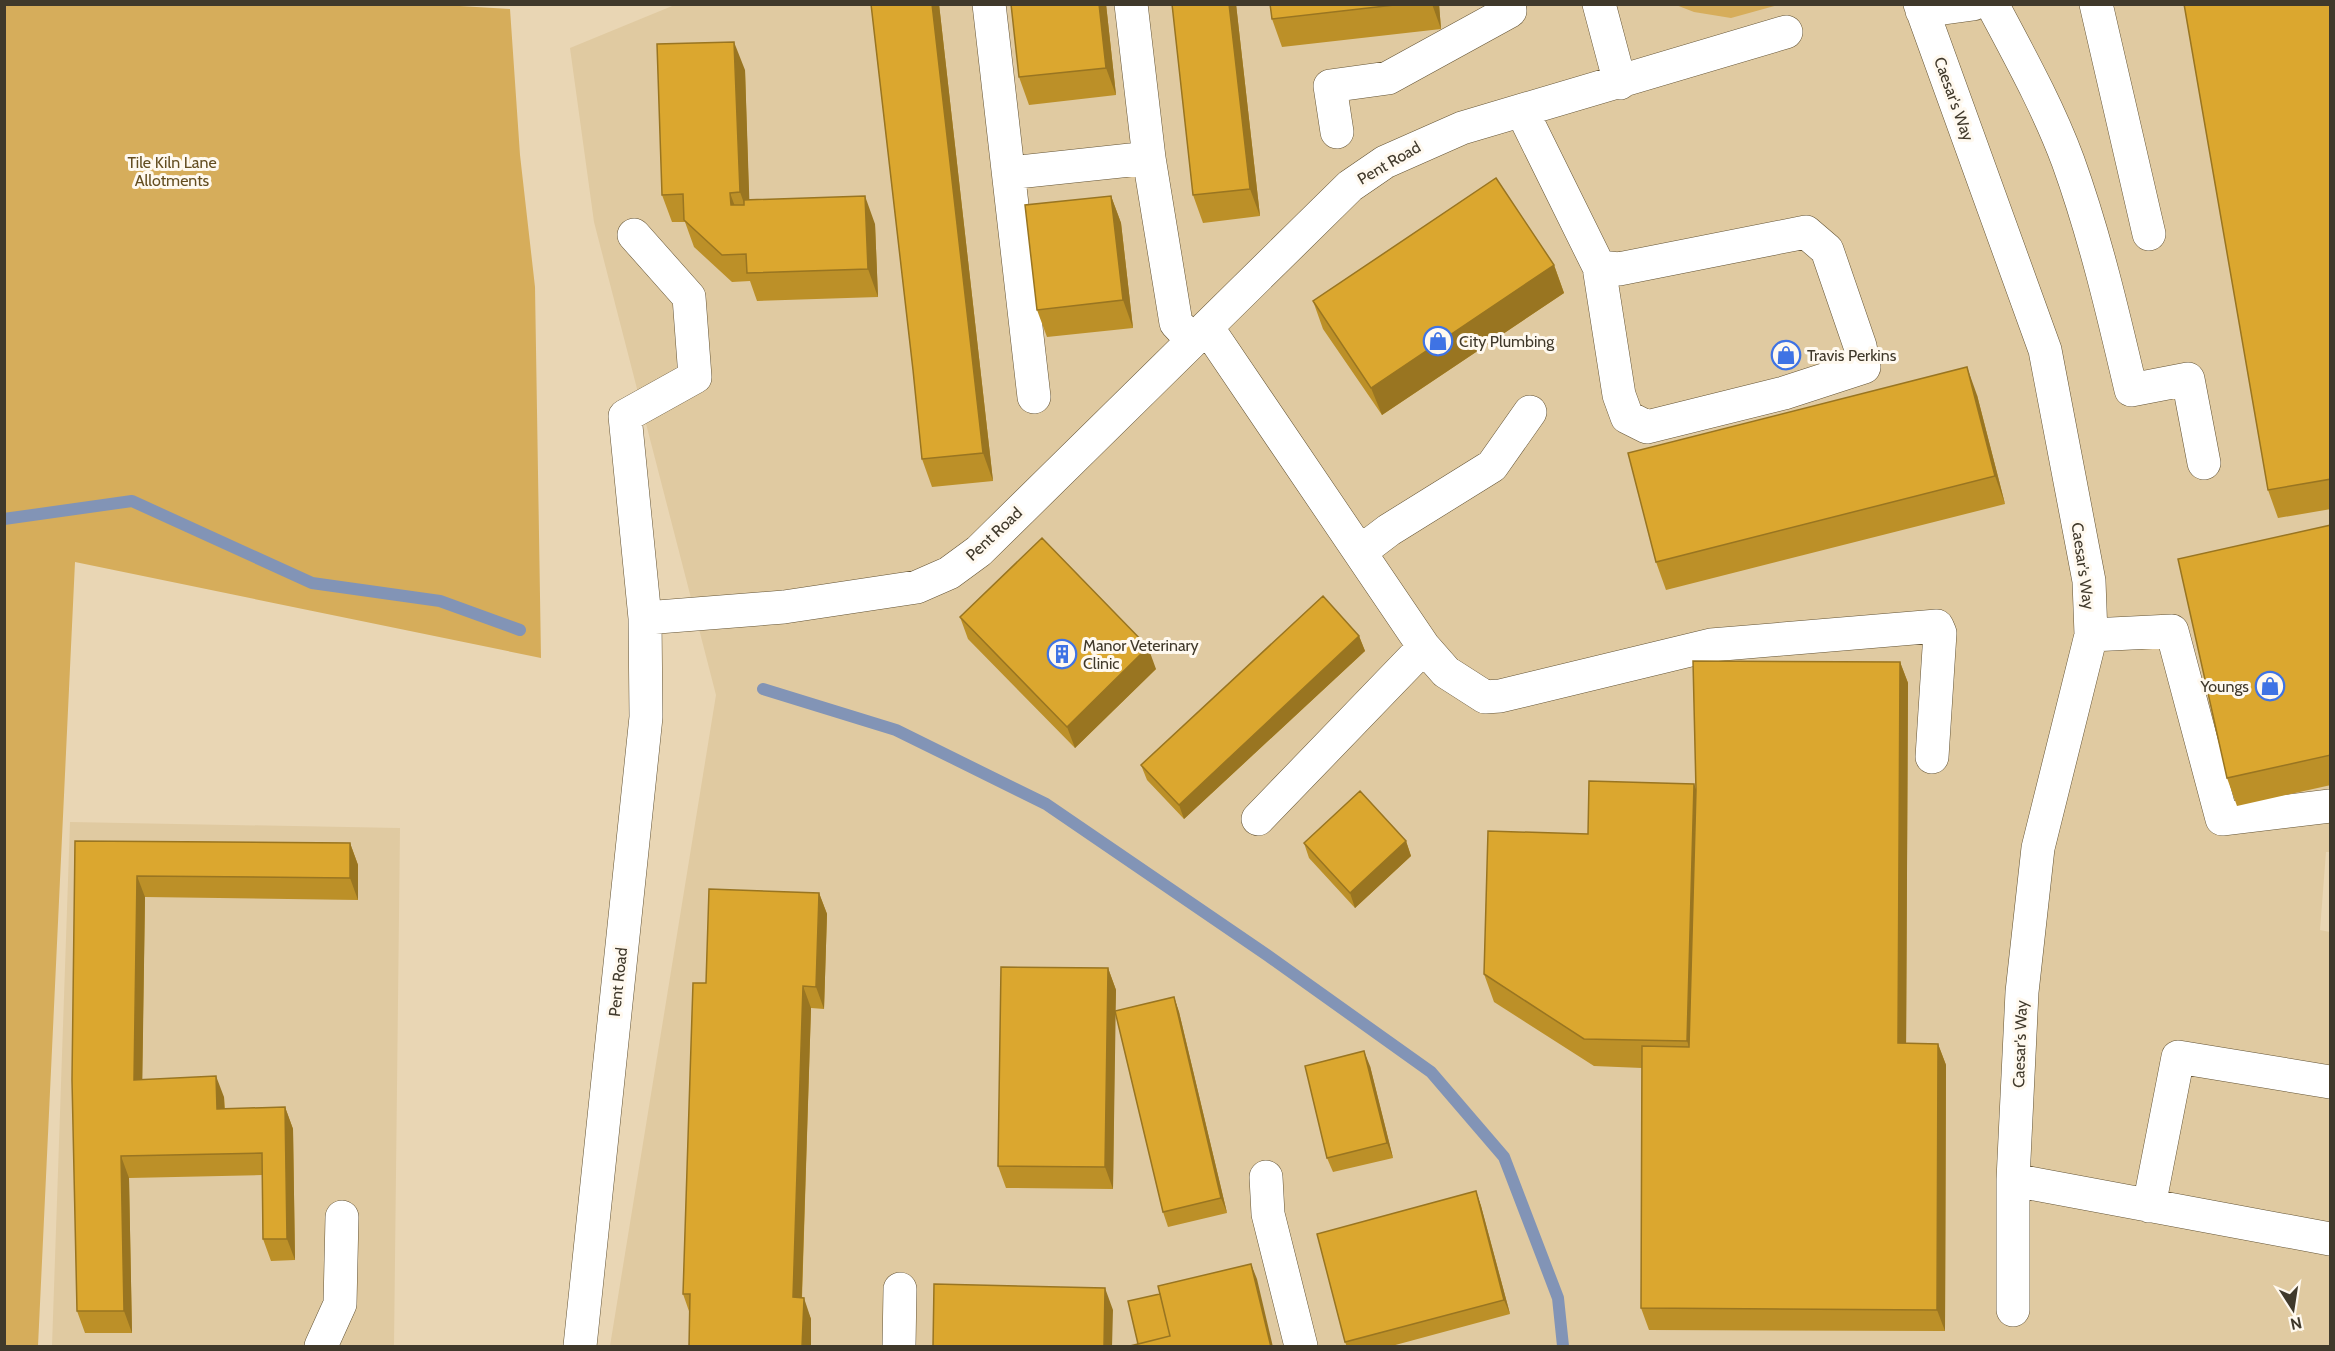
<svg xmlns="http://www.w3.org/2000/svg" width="2335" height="1351" font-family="Cabin,sans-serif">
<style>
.built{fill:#e0caa1}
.green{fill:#d6ad5b}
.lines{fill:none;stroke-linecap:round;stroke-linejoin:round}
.stream{stroke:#8294b6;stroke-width:12}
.minor-casing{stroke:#635334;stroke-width:34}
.minor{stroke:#fff;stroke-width:33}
.wall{fill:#bc9028}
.shaded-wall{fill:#997521}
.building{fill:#dba72f;stroke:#997521;stroke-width:1.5}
.labels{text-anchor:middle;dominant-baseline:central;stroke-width:6;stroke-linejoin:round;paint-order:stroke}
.street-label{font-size:16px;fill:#40392b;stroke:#fff9ef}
.park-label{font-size:16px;fill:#644e21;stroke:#fff9ef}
.poi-label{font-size:16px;fill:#40392b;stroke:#fff9ef;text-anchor:start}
</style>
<rect width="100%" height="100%" fill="#e9d6b4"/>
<!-- built -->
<path class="built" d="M677 4 2330 5V852H2326L2320 930 2330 932V1346H610L716 695 594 222 570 48Z
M70 822 400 828 394 1346H52Z"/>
<!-- green -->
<path class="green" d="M426 4 510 9 520 155 535 287 541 658 75 562 38 1346H5V5Z
M1676 5H1778L1731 18 1694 12Z"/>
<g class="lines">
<!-- stream -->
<path class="stream" d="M4 519 132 501 312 583 440 601 520 630
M763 689 896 730 1046 804 1267 955 1431 1072 1504 1157 1558 1298 1563 1346"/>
<!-- minor casing -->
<g class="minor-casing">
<path id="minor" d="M989 4 1034 397
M1131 4 1149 158 1176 323 1192 340
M1599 4 1620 83
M1920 4 2045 350 2089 581 2091 635 2038 848 2022 992 2013 1180V1310
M1992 4C2019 55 2048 107 2068 161 2095 236 2113 313 2131 390L2188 379 2204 463
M2096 4 2149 234
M1922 11 1973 4
M1522 111 1599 267 1619 395 1627 417 1647 427 1784 393 1864 367 1860 346 1827 250 1806 232 1619 269 1599 267
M1337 132 1330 86 1388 78 1510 11 1509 4
M1009 173 1149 158
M1207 327 1424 647 1446 672 1485 697 1500 696 1711 645 1937 626 1940 633 1932 757
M1360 552 1389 530 1492 466 1530 412
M645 618 784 607 917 587 949 573 979 551 1350 186 1385 162 1462 128 1786 32
M2091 635 2172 631 2222 819 2330 806
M1258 819 1424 647
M1266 1177 1268 1214 1301 1346
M2013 1180 2330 1239
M2149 1206 2178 1057 2330 1082
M321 1346 340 1304 342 1217
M580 1346 646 717 645 618 625 416 695 377 689 297 634 235
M899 1346 900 1289"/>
</g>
<!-- minor -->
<use href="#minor" class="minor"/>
</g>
<!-- wall -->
<path class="wall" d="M871 4H939L993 481 932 487 922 459 913 370Z
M1106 4 1116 95 1029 105 1019 77Z
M1172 4H1236L1260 216 1203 223 1193 195Z
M1270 4H1439L1441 29 1282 47 1272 19Z
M2331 4V509L2278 518 2268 490Z
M745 70 749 200 875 224 878 297 757 301 750 281 732 282 694 247 685 222H672L662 195Z
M1111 196 1121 223 1133 328 1047 337 1037 310Z
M1554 265 1564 293 1382 415 1323 329 1313 301Z
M1977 395 2005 504 1666 590 1656 562Z
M2331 525V785L2237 806 2227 778Z
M960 617 1156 669 1075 748 968 639Z
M1359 636 1365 651 1184 819 1147 780 1141 765Z
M1900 662 1908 683 1906 1043 1938 1044 1946 1065 1945 1331 1649 1330 1641 1308 1642 1068 1594 1066 1494 1002 1484 974 1588 834 1694 784 1696 790Z
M75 841 350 843 358 865V900L145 897 142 1080 224 1097 225 1109 285 1107 293 1129 295 1260 271 1261 263 1239 262 1175 129 1178 132 1333H85L77 1311Z
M1406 841 1411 856 1355 908 1309 858 1304 843Z
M819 893 827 914 824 1009 811 1008 802 1298 811 1319 690 1314 683 1294 706 983Z
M1108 968 1116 990 1115 1011 1174 997 1179 1012 1227 1213 1168 1227 1163 1212 1115 1011 1113 1189 1006 1188 998 1166Z
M1370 1066 1393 1158 1333 1172 1327 1158Z
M1476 1191 1481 1206 1510 1314 1388 1347H1347L1345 1342Z"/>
<!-- shaded-wall -->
<path class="shaded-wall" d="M932 4H939L993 481 983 453Z
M1099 4H1106L1116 95 1106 68Z
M1229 4H1236L1260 216 1250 189Z
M1432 4H1439L1441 29Z
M734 42 745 70 750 220 740 192Z
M730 193 740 220 731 205Z
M865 196 875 224 878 297 868 269Z
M1111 196 1121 223 1133 328 1123 300Z
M1554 265 1564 293 1382 415 1371 388Z
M1967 367 1977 395 2005 504 1995 476Z
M1359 636 1365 651 1184 819 1179 805Z
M1148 647 1156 669 1075 748 1067 727Z
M1900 662 1908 683 1906 1065 1898 1043Z
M1694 784 1704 811 1697 1069 1687 1041Z
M1406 841 1411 856 1355 908 1350 893Z
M350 843 358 865V900L350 878Z
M137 876 145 897 142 1102 134 1080Z
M819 893 827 914 824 1009 816 987Z
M1108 968 1116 990 1113 1189 1105 1167Z
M803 986 811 1008 801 1319 793 1297Z
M1174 997 1179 1012 1227 1213 1221 1198Z
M1938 1044 1946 1065 1945 1331 1937 1310Z
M1364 1051 1370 1066 1393 1158 1387 1143Z
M216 1076 224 1097 225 1131 217 1109Z
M285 1107 293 1129 295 1260 287 1239Z
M121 1156 129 1178 132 1333 124 1311Z
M1476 1191 1481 1206 1510 1314 1504 1300Z
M1251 1264 1257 1279 1273 1347H1271Z
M1105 1288 1113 1310 1112 1347H1104Z
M804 1298 811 1319V1347H802Z"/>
<!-- building -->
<path class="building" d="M871 4H932L983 453 922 459 913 370Z
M1011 4H1099L1106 68 1019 77Z
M1172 4H1229L1250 189 1193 195Z
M1270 4H1403L1272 19Z
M2184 4H2331V479L2268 490Z
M734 42 740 192 730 193 731 205H744V200L865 196 868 269 747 273 746 254 722 255 684 220 683 194 662 195 657 44Z
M1496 178 1554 265 1371 388 1313 301Z
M1111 196 1123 300 1037 310 1025 205Z
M1967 367 1995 476 1656 562 1628 453Z
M2331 525V755L2227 778 2178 559Z
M1042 538 1148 647 1067 727 960 617Z
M1323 596 1359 636 1179 805 1141 765Z
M1693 661 1900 662 1898 1043 1938 1044 1937 1310 1641 1308 1642 1046 1689 1047 1696 790Z
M1589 781 1694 784 1687 1041 1584 1039 1484 974 1488 831 1588 834Z
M1360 791 1406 841 1350 893 1304 843Z
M75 841 350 843V878L137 876 134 1080 216 1076 217 1109 285 1107 287 1239H263L262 1153 121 1156 124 1311H77L72 1080Z
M709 889 819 893 816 987 803 986 793 1297 804 1298 802 1347H689L690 1294H683L693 983H706Z
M1001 967 1108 968 1105 1167 998 1166Z
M1174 997 1221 1198 1163 1212 1115 1011Z
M1364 1051 1387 1143 1327 1158 1305 1066Z
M1476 1191 1504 1300 1345 1342 1317 1234Z
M1251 1264 1271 1347H1126L1170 1336 1158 1286Z
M934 1284 1105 1288 1104 1347H933Z
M1160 1294 1170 1336 1138 1344 1128 1301Z"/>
<!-- icons -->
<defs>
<g id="shop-ring" transform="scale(1.5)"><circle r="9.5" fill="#fff9ef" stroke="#3f73e4" stroke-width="1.5"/><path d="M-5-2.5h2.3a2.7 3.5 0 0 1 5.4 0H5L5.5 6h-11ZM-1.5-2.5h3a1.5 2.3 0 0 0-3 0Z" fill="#3f73e4"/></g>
<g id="building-ring" transform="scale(1.5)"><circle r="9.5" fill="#fff9ef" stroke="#3f73e4" stroke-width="1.5"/><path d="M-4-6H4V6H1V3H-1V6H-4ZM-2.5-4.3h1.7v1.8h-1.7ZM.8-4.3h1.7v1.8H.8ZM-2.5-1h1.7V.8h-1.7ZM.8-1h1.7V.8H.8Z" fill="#3f73e4"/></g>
</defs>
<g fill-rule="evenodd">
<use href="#shop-ring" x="1438" y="341"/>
<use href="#shop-ring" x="1786" y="355"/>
<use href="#building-ring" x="1062" y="654"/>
<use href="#shop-ring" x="2270" y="686"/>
</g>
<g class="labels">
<!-- street labels -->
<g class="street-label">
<text transform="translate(1954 99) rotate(70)">Caesar's Way</text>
<text transform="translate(1389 163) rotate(-30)">Pent Road</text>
<text transform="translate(994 534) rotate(-43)">Pent Road</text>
<text transform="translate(2083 566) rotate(82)">Caesar's Way</text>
<text transform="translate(618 982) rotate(-84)">Pent Road</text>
<text transform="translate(2020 1044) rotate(-88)">Caesar's Way</text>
</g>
<!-- park labels -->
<g class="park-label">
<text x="172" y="162">Tile Kiln Lane<tspan x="172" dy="18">Allotments</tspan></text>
</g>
<!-- poi labels -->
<g class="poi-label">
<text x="1459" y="341">City Plumbing</text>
<text x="1807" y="355">Travis Perkins</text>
<text x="1083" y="645">Manor Veterinary<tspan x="1083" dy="18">Clinic</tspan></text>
<text x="2249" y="686" text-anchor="end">Youngs</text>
</g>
</g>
<!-- border -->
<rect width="2335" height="1351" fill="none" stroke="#40392b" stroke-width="12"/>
<!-- north arrow -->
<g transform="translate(2293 1309) rotate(168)" stroke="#fff9ef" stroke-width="4.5" paint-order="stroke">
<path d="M0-4.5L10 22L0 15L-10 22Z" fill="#40392b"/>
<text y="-9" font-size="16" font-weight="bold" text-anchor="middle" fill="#40392b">N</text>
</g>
</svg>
